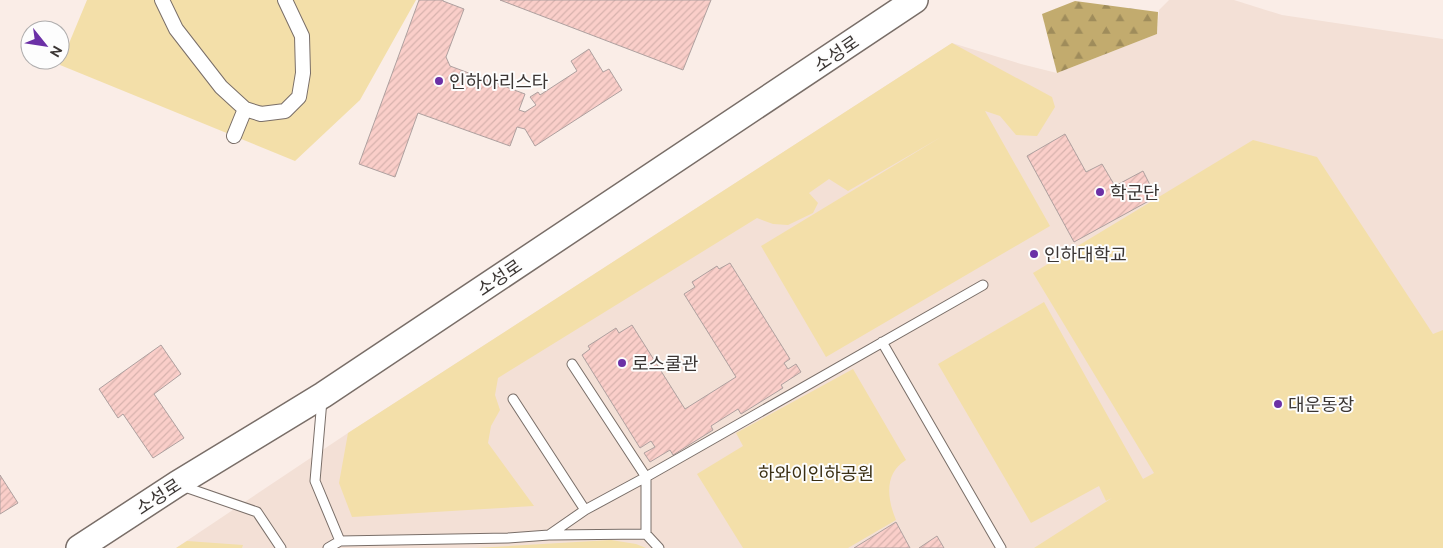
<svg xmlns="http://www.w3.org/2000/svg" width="1443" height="548" font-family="Ubuntu,'Noto Sans KR',sans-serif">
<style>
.built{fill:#f3e0d6}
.green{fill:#f3dfa9}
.forest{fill:url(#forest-firs)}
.building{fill:url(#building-hatch);stroke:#aea09f}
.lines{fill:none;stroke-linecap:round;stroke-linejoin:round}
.service-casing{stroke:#796e68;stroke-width:11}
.pedestrian-casing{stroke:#796e68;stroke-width:16}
.secondary-casing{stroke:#796e68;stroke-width:28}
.service{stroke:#fff;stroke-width:9}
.pedestrian{stroke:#fff;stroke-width:14}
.secondary{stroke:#fff;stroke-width:25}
.poi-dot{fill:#6b30a6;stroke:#fdfdfd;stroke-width:2}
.labels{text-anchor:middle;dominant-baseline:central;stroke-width:4;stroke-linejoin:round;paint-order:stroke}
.street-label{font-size:18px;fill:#3b3634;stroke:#fdfdfd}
.poi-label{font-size:18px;fill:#3b3634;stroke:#fdfdfd;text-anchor:start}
.park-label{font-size:18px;fill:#3a2f13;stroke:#fdfdfd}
</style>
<defs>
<pattern id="forest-firs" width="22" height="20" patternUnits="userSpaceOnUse" patternTransform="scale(1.25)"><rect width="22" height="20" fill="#c2ab6e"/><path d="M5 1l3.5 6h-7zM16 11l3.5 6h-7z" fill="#9f8c5b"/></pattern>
<pattern id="building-hatch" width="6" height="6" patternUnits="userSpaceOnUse" patternTransform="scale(1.25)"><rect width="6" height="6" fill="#facec9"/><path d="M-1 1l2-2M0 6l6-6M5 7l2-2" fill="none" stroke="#d7b2ad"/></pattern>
</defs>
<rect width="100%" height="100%" fill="#faede7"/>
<!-- built -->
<path class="built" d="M1169 0H1234L1282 15 1443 39V548H176L348 433 952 43 1021 64 1057 73 1157 34 1159 10Z"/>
<!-- green -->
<path class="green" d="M87 0H416L360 100 295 161 60 65Z
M952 43 1052 97 1055 107 1037 136 1016 135 1000 116 985 111 1050 226 826 357 761 246 941 137 848 191 829 179 809 193 818 203 813 213 788 225 773 224 757 218 498 378 495 395 500 410 491 426 488 443 534 506 352 517 339 483 348 433Z
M1253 140 1317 157 1433 334 1443 330V548H1034L1112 498 1106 501 1099 486 1031 523 938 364 1044 302 1143 479 1154 473 1033 273Z
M853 369 906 460C884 473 887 499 896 520L848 548H743L697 474 743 446 736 433Z
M611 540 636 544 646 548H475Z
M187 541 243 545 242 548H176Z"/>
<!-- forest -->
<path class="forest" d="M1075 1 1158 12 1157 34 1057 73 1042 14Z"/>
<!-- building -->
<path class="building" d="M419 0H443V1L464 9 446 57 450 66 525 94 519 110 525 112 536 105 530 97 538 92 540 95 577 71 571 61 589 49 603 72 609 69 622 90 535 146 525 129 517 127 510 146 418 113 395 177 359 164Z
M500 0H711L683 70Z
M1065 134 1086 172 1102 164 1115 186 1143 171 1156 197 1074 242 1027 156Z
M730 263 790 359 784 363 788 369 796 364 801 372 781 385 783 388 741 414 738 409 711 426 713 430 673 455 670 450 650 462 644 453 655 447 651 441 640 448 582 355 590 349 588 346 616 328 619 333 632 325 685 409 736 377 684 294 695 287 692 282 717 266 719 269Z
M161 345 181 374 154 394 184 438 153 458 123 414 118 418 99 389Z
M0 475 18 503 0 514Z
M896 522 910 548H854Z
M937 536 944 548H919Z"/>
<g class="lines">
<!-- service casing -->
<g class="service-casing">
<path id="service" d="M882 342 1001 548
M572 364 646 477V534
M513 399 585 510
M322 400 315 481 340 541 508 538 549 535 585 510 646 477 983 285
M182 486 257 512 281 548
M551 535 646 534 659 548
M328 548 340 541"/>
</g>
<!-- pedestrian casing -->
<g class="pedestrian-casing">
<path id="pedestrian" d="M162 0 176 29 221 87 245 109 261 114 285 111 299 97 303 73 302 36 285 0
M234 136 245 109"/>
</g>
<!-- secondary casing -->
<g class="secondary-casing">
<path id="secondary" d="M79 548 177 484 323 395 915 0"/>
</g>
<!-- service -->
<use href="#service" class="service"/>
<!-- pedestrian -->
<use href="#pedestrian" class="pedestrian"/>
<!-- secondary -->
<use href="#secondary" class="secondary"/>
</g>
<!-- markers -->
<g class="poi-dot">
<circle cx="439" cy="81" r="5"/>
<circle cx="1100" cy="192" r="5"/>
<circle cx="1034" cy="254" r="5"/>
<circle cx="622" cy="363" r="5"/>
<circle cx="1278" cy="404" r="5"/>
</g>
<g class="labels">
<!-- street labels -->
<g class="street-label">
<text transform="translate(836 53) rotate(-34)">소성로</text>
<text transform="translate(499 277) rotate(-34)">소성로</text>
<text transform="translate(158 496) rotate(-33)">소성로</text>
</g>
<!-- poi labels -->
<g class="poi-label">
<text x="449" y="81">인하아리스타</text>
<text x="1110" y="192">학군단</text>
<text x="1044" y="254">인하대학교</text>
<text x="632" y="363">로스쿨관</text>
<text x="1288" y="404">대운동장</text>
</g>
<!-- park labels -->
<g class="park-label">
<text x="816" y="473">하와이인하공원</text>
</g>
</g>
<!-- north arrow -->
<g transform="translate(45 45) rotate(120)"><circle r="24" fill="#fdfdfd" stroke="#afadad"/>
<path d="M0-4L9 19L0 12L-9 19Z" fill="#6b30a6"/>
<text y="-8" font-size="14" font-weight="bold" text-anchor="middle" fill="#3b3634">N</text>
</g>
</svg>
